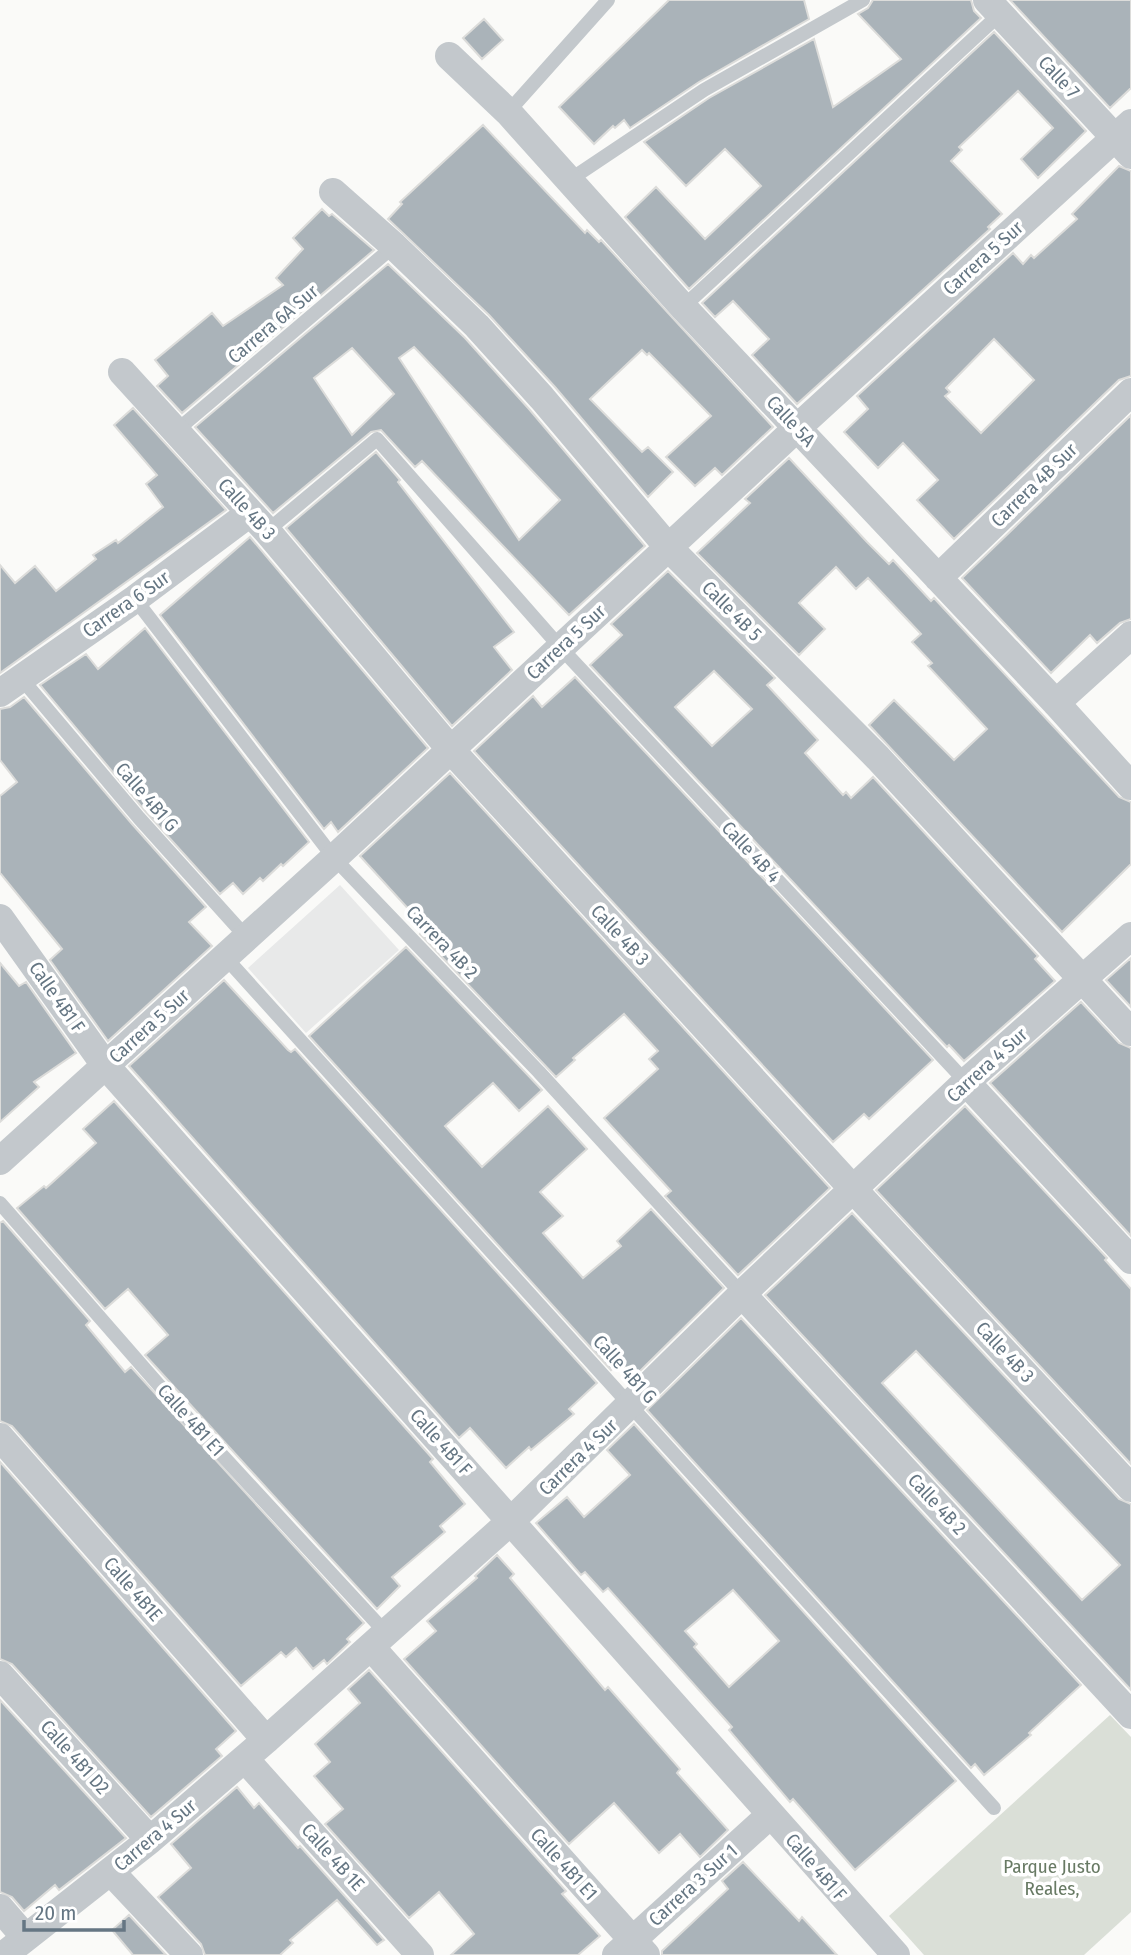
<svg xmlns="http://www.w3.org/2000/svg" width="1131" height="1955" font-family="'Fira Sans Condensed',sans-serif">
<style>
.built{fill:#e8e9e9}
.green{fill:#dadfd7}
.building{fill:#aab3b9;stroke:#dcdcda;stroke-width:2;fill-rule:evenodd}
.lines{fill:none;stroke-linecap:round;stroke-linejoin:round}
.lane{stroke:#c3c8cc;stroke-width:14}
.street{stroke:#c3c8cc;stroke-width:28}
.labels{text-anchor:middle;dominant-baseline:central;stroke-width:7;stroke-linejoin:round;paint-order:stroke}
.street-label{font-size:19px;fill:#657683;stroke:#fff}
.park-label{font-size:19px;fill:#687a64;stroke:#fff}
</style>
<rect width="100%" height="100%" fill="#fafaf8"/>
<!-- built -->
<path class="built" d="M340 885 399 950 306 1033 248 968Z"/>
<!-- green -->
<path class="green" d="M1110 1715 1131 1737V1912L1084 1955H924L889 1916Z"/>
<!-- building -->
<path class="building" d="M669 0H804L809 19 699 82 630 128 624 120 615 128 613 126 594 144 559 107Z
M873 0H971L974 11 981 18 689 289 625 217 656 187 705 239 761 186 725 149 686 186 644 142 709 98 814 39 833 107 901 59 858 14 868 8Z
M1010 0H1131V88L1110 108Z
M484 19 503 40 482 59 463 38Z
M994 32 1086 131 1038 178 1021 159 1053 128 1018 91 959 147 962 150 951 161 1002 214 988 227 990 229 797 404 752 355 769 339 733 301 715 317 702 303Z
M483 125 585 233 587 230 599 242 601 240 773 427 722 475 715 468 695 486 666 457 711 416 649 353 647 355 642 350 590 399 642 452 648 447 673 472 648 497 555 387 489 315 388 219 402 204 400 202Z
M1119 166 1131 171V376L1119 380 954 539 917 500 938 480 903 443 878 468 844 432 868 409 857 396 1013 253 1023 264 1031 255 1034 258 1077 219 1072 214ZM994 339 1034 380 981 433 945 396 950 392 946 388Z
M322 209 329 216 332 214 374 250 182 413 157 386 168 376 155 360 212 313 223 326 283 285 276 278 303 249 293 238Z
M388 264 465 338 529 409 645 546 569 615 422 461 415 467 381 430 371 432 273 513 195 427ZM414 347 560 500 519 540 399 358ZM352 348 394 394 352 435 314 378Z
M133 408 226 510 0 673V565L15 583 35 566 56 591 96 559 93 555 116 540 118 543 163 507 146 484 157 475 114 425Z
M1131 415V619L1120 623 1097 643 1090 635 1051 673 962 578Z
M376 452 400 480 398 482 514 632 494 647 512 670 452 726 286 528Z
M789 458 867 542 889 564 893 560 931 601 934 598 1119 797 1131 802V864L1062 932 869 725 894 700 954 760 987 729 928 666 932 663 912 642 921 634 868 578 856 589 836 567 799 603 825 629 799 655 697 553 750 503 745 499Z
M250 537 428 748 338 832 331 822 324 829 160 615Z
M668 571 775 678 767 685 818 740 805 753 843 795 846 792 851 798 873 777 1038 956 1035 959 1055 981 964 1061 949 1045 947 1047 590 665 622 635 611 624ZM714 671 752 709 712 746 675 707Z
M145 628 309 842 283 866 281 864 263 881 260 878 243 894 233 883 220 894 146 812 40 685 86 654 98 669Z
M575 677 933 1060 869 1119 864 1114 833 1142 474 751 533 696 542 707Z
M24 697 132 824 206 907 189 922 212 946 108 1041 50 960 62 949 0 873V796L17 782 0 760V709L10 707Z
M450 773 830 1188 738 1275 665 1196 671 1191 604 1118 658 1069 649 1059 658 1051 624 1014 573 1058 575 1060 556 1077 420 934 424 930 421 928 424 926 360 856Z
M406 947 542 1090 519 1111 493 1083 445 1126 482 1167 548 1106 587 1149 540 1192 563 1216 543 1233 583 1278 621 1246 617 1241 651 1209 724 1288 634 1377 620 1362 611 1370 309 1036Z
M1131 958V1007L1106 980Z
M0 963 19 986 26 982 76 1053 34 1082 39 1087 0 1122Z
M224 980 288 1050 291 1052 295 1049 597 1383 569 1409 574 1414 531 1450 529 1447 506 1468 470 1428 459 1438 129 1066Z
M1081 1002 1119 1043 1131 1048V1236L990 1083Z
M114 1101 433 1459 430 1462 465 1504 440 1526 445 1532 392 1577 400 1586 377 1609 145 1355 168 1335 128 1289 105 1309 17 1208 44 1186 46 1188 96 1143 83 1129Z
M965 1106 1107 1258 1105 1260 1131 1289V1464L876 1190Z
M852 1213 1119 1499 1131 1504V1690L765 1295ZM916 1351 1120 1565 1082 1600 882 1383Z
M3 1221 90 1321 86 1325 125 1372 131 1367 364 1623 347 1639 350 1642 327 1664 324 1660 313 1669 296 1648 286 1657 281 1652 241 1686 12 1426 0 1421V1223Z
M741 1318 1081 1685 1029 1733 1031 1735 984 1775 975 1764 971 1768 647 1410Z
M634 1424 956 1781 855 1870 793 1799 790 1802 729 1730 732 1727 608 1588 603 1592 585 1572 581 1575 536 1523 567 1497 584 1517 630 1475 607 1450ZM733 1590 779 1641 729 1687 694 1647 697 1644 685 1631Z
M0 1462 236 1731 216 1749 222 1756 151 1817 12 1664 0 1659Z
M497 1555 514 1574 510 1578 605 1690 608 1687 680 1769 677 1773 728 1830 700 1857 680 1834 659 1853 614 1803 569 1844 404 1659 436 1631 427 1621 477 1578 475 1576Z
M369 1670 566 1891 562 1894 600 1936 578 1955H451L474 1934 439 1892 409 1918 325 1824 343 1809 314 1776 330 1762 315 1744 360 1703 348 1689Z
M0 1700 126 1838 59 1890 55 1885 24 1911 12 1897 0 1892Z
M237 1787 254 1808 259 1803 298 1848 300 1846 384 1940 377 1945 337 1900 290 1940 293 1943 280 1955H205L201 1944 158 1897 191 1868 171 1844Z
M743 1862 799 1921 802 1917 837 1955H662V1951L728 1889 722 1881Z
M129 1915 166 1955H133L112 1930Z"/>
<g class="lines">
<!-- lane -->
<path class="lane" d="M508 112 608 0
M568 181 704 90 863 0
M683 307 1000 14
M176 431 394 246
M267 531 377 439 560 647 966 1082
M135 599 334 858 539 1072 742 1294
M21 678 139 818 247 938
M225 957 994 1808
M0 1203 185 1415 386 1633"/>
<!-- street -->
<path class="street" d="M987 0 1131 155
M449 56 508 112 683 307 1056 703 1131 786
M333 192 394 246 477 326 542 398 668 547 878 758 1131 1032
M122 372 267 531 451 750 853 1189 1131 1488
M938 578 1131 392
M0 693 135 599 250 513
M1056 703 1131 635
M0 918 105 1065 896 1955
M966 1082 1131 1260
M0 1161 334 858 797 428 1131 123
M742 1294 1131 1715
M0 1437 266 1740
M371 1647 646 1955
M0 1675 150 1840
M245 1759 420 1955
M111 1872 189 1955
M0 1908 25 1937
M4 1955 150 1840 266 1740 511 1521 742 1294 853 1189 966 1082 1131 936
M616 1955 770 1815"/>
</g>
<g class="labels">
<!-- street labels -->
<g class="street-label">
<text transform="translate(1059 77) rotate(47)">Calle 7</text>
<text transform="translate(983 258) rotate(-42)">Carrera 5 Sur</text>
<text transform="translate(273 324) rotate(-40)">Carrera 6A Sur</text>
<text transform="translate(791 421) rotate(47)">Calle 5A</text>
<text transform="translate(1034 485) rotate(-44)">Carrera 4B Sur</text>
<text transform="translate(247 509) rotate(48)">Calle 4B 3</text>
<text transform="translate(126 604) rotate(-35)">Carrera 6 Sur</text>
<text transform="translate(732 611) rotate(45)">Calle 4B 5</text>
<text transform="translate(566 642) rotate(-43)">Carrera 5 Sur</text>
<text transform="translate(147 797) rotate(49)">Calle 4B1 G</text>
<text transform="translate(751 852) rotate(47)">Calle 4B 4</text>
<text transform="translate(620 935) rotate(47)">Calle 4B 3</text>
<text transform="translate(442 942) rotate(46)">Carrera 4B 2</text>
<text transform="translate(57 997) rotate(55)">Calle 4B1 F</text>
<text transform="translate(149 1026) rotate(-42)">Carrera 5 Sur</text>
<text transform="translate(987 1065) rotate(-42)">Carrera 4 Sur</text>
<text transform="translate(1005 1352) rotate(47)">Calle 4B 3</text>
<text transform="translate(625 1369) rotate(48)">Calle 4B1 G</text>
<text transform="translate(191 1420) rotate(48)">Calle 4B1 E1</text>
<text transform="translate(441 1442) rotate(48)">Calle 4B1 F</text>
<text transform="translate(578 1457) rotate(-44)">Carrera 4 Sur</text>
<text transform="translate(937 1504) rotate(47)">Calle 4B 2</text>
<text transform="translate(133 1589) rotate(49)">Calle 4B1E</text>
<text transform="translate(75 1757) rotate(48)">Calle 4B1 D2</text>
<text transform="translate(155 1835) rotate(-40)">Carrera 4 Sur</text>
<text transform="translate(333 1857) rotate(48)">Calle 4B 1E</text>
<text transform="translate(564 1864) rotate(48)">Calle 4B1 E1</text>
<text transform="translate(816 1867) rotate(49)">Calle 4B1 F</text>
<text transform="translate(693 1885) rotate(-42)">Carrera 3 Sur 1</text>
</g>
<!-- park labels -->
<g class="park-label">
<text x="1052" y="1866">Parque Justo<tspan x="1052" dy="22">Reales,</tspan></text>
</g>
</g>
<!-- scale -->
<path d="M24 1920v10h100v-10" fill="none" stroke="#657683" stroke-width="3.5"/>
<text x="35" y="1920" font-size="21" fill="#657683" stroke="#ffffff" stroke-width="5" paint-order="stroke">20 m</text>
</svg>
